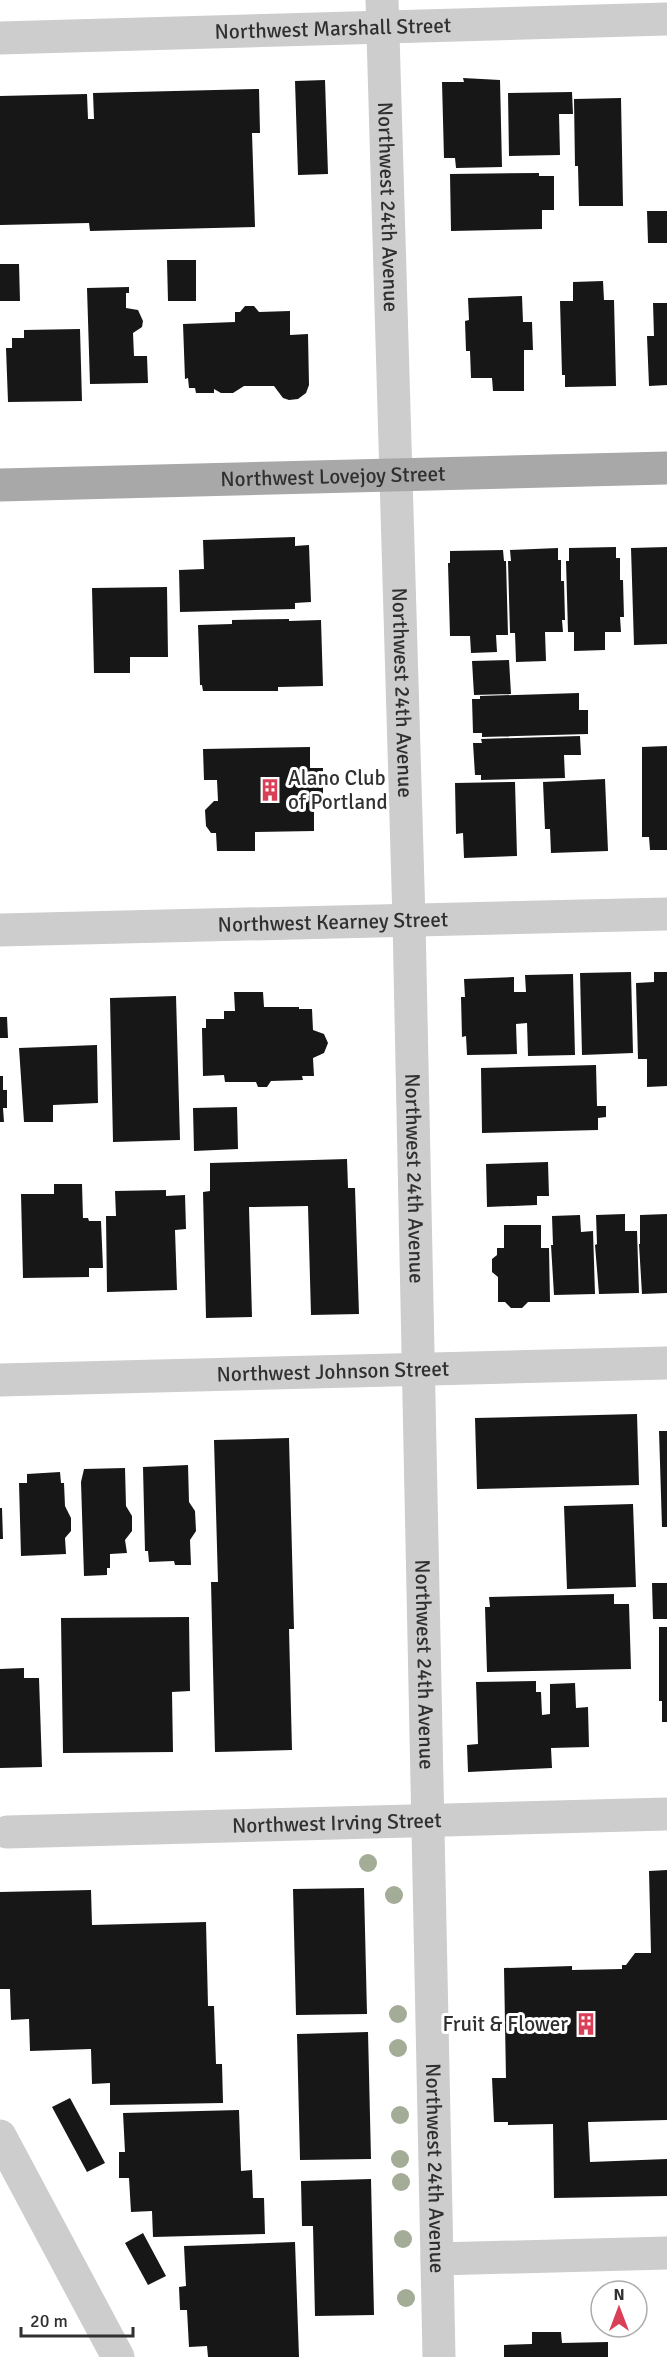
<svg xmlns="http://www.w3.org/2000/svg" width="667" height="2357" font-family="Signika,sans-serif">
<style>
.building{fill:#171717}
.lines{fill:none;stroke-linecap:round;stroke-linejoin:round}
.minor{stroke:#cdcdcd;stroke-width:33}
.major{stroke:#a8a8a8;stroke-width:33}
.tree{fill:#a3ac96}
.labels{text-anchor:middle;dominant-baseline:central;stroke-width:6;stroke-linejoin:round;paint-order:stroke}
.street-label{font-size:21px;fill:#303030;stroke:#fff}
.poi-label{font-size:21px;fill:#303030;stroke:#fff;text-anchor:start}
</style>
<rect width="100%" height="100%" fill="#fff"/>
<!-- building -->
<path class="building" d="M463 78 500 80 502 167 456 168 455 158H444L442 82H464Z
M325 80 328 174 298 175 295 81Z
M259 89 260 133H252L255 227 90 231 89 223 0 225V96L87 94 88 119H94L93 93Z
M572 92 573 114H559L560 155 509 156 508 93Z
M621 98 623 206H579L578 166H575L574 99Z
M539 173V176H554V210H542V229L451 231 450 174Z
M647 211H667V243H648Z
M167 260H196V301H168Z
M0 264H19L20 301H0Z
M603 281 604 300H614L616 386 565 387V375H562L560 301H573V282Z
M129 287V293H126V308L138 310 143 321 142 327 133 333 134 356H147L148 383 90 384 87 288Z
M522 296 523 322H532L533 350H524V391H493L492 378H471L470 351H466L465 321 469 320 468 298Z
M653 303H667V385L649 386 647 336H654Z
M245 306H254L259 312 290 311V335L308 334 309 385 306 393 298 399 289 400 283 398 274 386H244L233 393H221L214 389V393H196L195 388H189L188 378 185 379 183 324 235 322V312H240Z
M80 329 82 401 8 402 6 348H12V338H24V330Z
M295 537V546L309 545 311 602 295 603V609L180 612 179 570 204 569 203 540Z
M616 547V558H620V580H623L624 617H620L621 632H605V650L574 651V632H568L566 561H569V548Z
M667 547V644L634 645 631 548Z
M558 548V560H561V581H564L565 620H562L563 632H545L546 661 516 662 515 633H510L508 561H511L510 550Z
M503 550 504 561H506L508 635H496L497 652 471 653 470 636H450L448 563H450V551Z
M167 587 168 657H130V673H94L92 588Z
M289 619V621L321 620 323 686 278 687V691H203L202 685H200L198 625 232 624V620Z
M509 660 511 694 474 695 472 661Z
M579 693V710H588V734L482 737V733H473L472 699H480V696Z
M580 736 581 755H564L565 778 481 780V775H475L473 743H482L481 739Z
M667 746V850H650L649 837H642V747Z
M310 747V768H323V806L314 807V831L255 832V851H217L216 833H211L206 826 205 810 214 801H218L217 780H204L203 749Z
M605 779 608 851 551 853 550 829H545L543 782Z
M515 782 517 856 464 858 463 833 456 834 455 783Z
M631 972 633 1053 582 1055 580 973Z
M654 972H667V1086L647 1087V1059H638L636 983 654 982Z
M573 974 575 1055 528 1056 527 1023 516 1024 517 1054 467 1055 466 1036 462 1037 461 997H465L464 979 514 977V992H526L525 975Z
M234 992H263L264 1007H299V1009H312L313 1030 324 1034 328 1043 324 1053 313 1058 314 1076H302L303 1080 271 1081 267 1087H258L256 1082H225L224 1075 203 1076 202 1028H206V1019H224V1011H235Z
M176 996 180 1140 113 1142 110 998Z
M0 1017H7L8 1038H0Z
M97 1045 98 1103 53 1105V1122H24L19 1048Z
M596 1065 597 1106H606V1117L598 1118V1130L482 1133 481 1068Z
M0 1076H3V1090H7V1108H3L4 1122H0Z
M237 1107 238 1149 194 1151 193 1108Z
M347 1159 348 1188H355L359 1314 311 1315 308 1206 249 1207 252 1317 206 1318 203 1192 210 1191V1163Z
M548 1162 549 1196H537V1205L487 1207 486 1164Z
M54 1184H82L83 1218H88L89 1221H101L103 1268H89V1277L23 1278 21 1194H54Z
M166 1190V1196L185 1195 186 1229 175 1230 177 1290 107 1292 106 1216H116L115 1191Z
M625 1214V1231H637L639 1293 599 1294 595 1245 597 1244 596 1215Z
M667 1214V1293L642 1294 639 1244H640V1215Z
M580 1215 581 1232 593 1231 595 1294 554 1295 551 1245H553L552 1216Z
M504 1225H541V1248H549L550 1302H528L522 1308H511L505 1302H498V1277L492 1272V1259L497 1255V1248H504Z
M637 1414 639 1485 477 1489 475 1418Z
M659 1431H667V1527H662Z
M289 1438 294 1629H289L292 1750 215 1752 211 1582H218L214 1440Z
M188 1465 189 1502 195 1511 196 1531 190 1540 191 1565H175L174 1561 149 1562 148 1551H145L143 1467Z
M125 1468 126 1506 132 1516V1531L125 1540 127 1553 110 1554V1568H107V1575L84 1576 81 1482 84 1469Z
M60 1472 61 1483H64L65 1506 71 1518V1531L65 1538 66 1554 21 1556 19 1483H27V1474Z
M633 1504 636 1587 567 1589 564 1506Z
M0 1508H2L3 1539H0Z
M652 1583H667V1619H653Z
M614 1594V1604H629L631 1669 487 1672 485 1607H490L489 1597Z
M189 1617 190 1691 172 1692 173 1752 63 1753 61 1618Z
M659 1627H667V1722H662V1701H659Z
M24 1668V1678H39L42 1767 0 1768V1669Z
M536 1681V1692H541L542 1715 550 1714V1684L575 1683 576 1708 588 1707 589 1747 551 1748 552 1768 468 1772 467 1745 478 1744 476 1682Z
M667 1870V2120L588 2122 590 2162 667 2159V2196L554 2198 553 2124 508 2125V2122H494L492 2078H506L504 1968 572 1966V1970L622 1969V1965H626L635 1953H651L649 1871Z
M364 1888 367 2014 296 2015 293 1889Z
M91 1890 92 1925 206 1922 208 2006H214L216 2064H222L223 2103 110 2105V2083L92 2084 91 2049 30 2051 29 2019 11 2020 10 1989H0V1892Z
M368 2032 371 2159 300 2160 297 2034Z
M70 2098 105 2163 87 2172 52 2107Z
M239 2110 241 2171 252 2170 253 2198H264L265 2234 153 2237 152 2211 131 2212 129 2178H119V2152H125L123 2113Z
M371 2179 374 2315 315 2316 313 2226H302L301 2181Z
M143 2233 166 2276 148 2285 125 2243Z
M295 2242 299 2357H208L207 2346 189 2347 187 2310H180L179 2287 186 2286 184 2246Z
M532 2332H561L562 2343 608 2342V2357H504V2345L532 2344Z"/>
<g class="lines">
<!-- minor -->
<g class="minor">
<path id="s1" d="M382 0 409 920 439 2357"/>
<path id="s2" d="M0 38 667 19"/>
<path id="s3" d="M0 930 667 914"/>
<path id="s4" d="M0 1380 667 1363"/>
<path id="s5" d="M7 1832 667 1814"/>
<path d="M0 2136 118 2357"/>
<path d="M437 2259 667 2253"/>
</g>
<!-- major -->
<path class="major" id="s6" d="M0 485 667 468"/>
</g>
<!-- trees -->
<g class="tree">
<circle cx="368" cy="1863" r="9"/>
<circle cx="394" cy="1895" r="9"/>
<circle cx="398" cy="2014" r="9"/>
<circle cx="398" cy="2048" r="9"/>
<circle cx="400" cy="2115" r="9"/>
<circle cx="400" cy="2159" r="9"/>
<circle cx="401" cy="2182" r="9"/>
<circle cx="403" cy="2239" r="9"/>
<circle cx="406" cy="2298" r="9"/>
</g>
<!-- icons -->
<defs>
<g id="building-bare" transform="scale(1.8)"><path d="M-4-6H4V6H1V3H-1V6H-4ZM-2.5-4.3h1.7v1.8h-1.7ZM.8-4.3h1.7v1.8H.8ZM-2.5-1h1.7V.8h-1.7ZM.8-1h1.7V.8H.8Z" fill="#da3f58" stroke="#fff" stroke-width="2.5" paint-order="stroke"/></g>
</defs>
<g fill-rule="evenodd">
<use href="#building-bare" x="270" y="790"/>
<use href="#building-bare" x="586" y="2024"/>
</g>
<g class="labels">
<!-- street labels -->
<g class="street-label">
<text stroke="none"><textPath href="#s2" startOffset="333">Northwest Marshall Street</textPath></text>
<text stroke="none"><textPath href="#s1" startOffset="207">Northwest 24th Avenue</textPath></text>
<text stroke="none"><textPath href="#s6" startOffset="333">Northwest Lovejoy Street</textPath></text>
<text stroke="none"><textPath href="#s1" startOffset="693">Northwest 24th Avenue</textPath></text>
<text stroke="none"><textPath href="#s3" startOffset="333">Northwest Kearney Street</textPath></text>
<text stroke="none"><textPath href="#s1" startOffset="1179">Northwest 24th Avenue</textPath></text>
<text stroke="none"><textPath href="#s4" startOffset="333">Northwest Johnson Street</textPath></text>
<text stroke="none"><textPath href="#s1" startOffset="1665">Northwest 24th Avenue</textPath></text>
<text stroke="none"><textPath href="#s5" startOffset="330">Northwest Irving Street</textPath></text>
<text stroke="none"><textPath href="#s1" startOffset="2169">Northwest 24th Avenue</textPath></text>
</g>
<!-- poi labels -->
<g class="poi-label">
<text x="288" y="778">Alano Club<tspan x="288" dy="24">of Portland</tspan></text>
<text x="568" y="2024" text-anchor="end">Fruit &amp; Flower</text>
</g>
</g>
<!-- north arrow -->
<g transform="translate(619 2309)"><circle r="28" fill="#ffffff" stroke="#acacac" stroke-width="1.5"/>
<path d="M0-4.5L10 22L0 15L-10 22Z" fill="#da3f58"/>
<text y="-9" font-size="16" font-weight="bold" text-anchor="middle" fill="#303030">N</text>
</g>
<!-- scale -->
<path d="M21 2327v9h112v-9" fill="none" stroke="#303030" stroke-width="3"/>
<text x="30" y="2327" font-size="18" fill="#303030" stroke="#ffffff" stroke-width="4.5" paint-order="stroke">20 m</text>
</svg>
